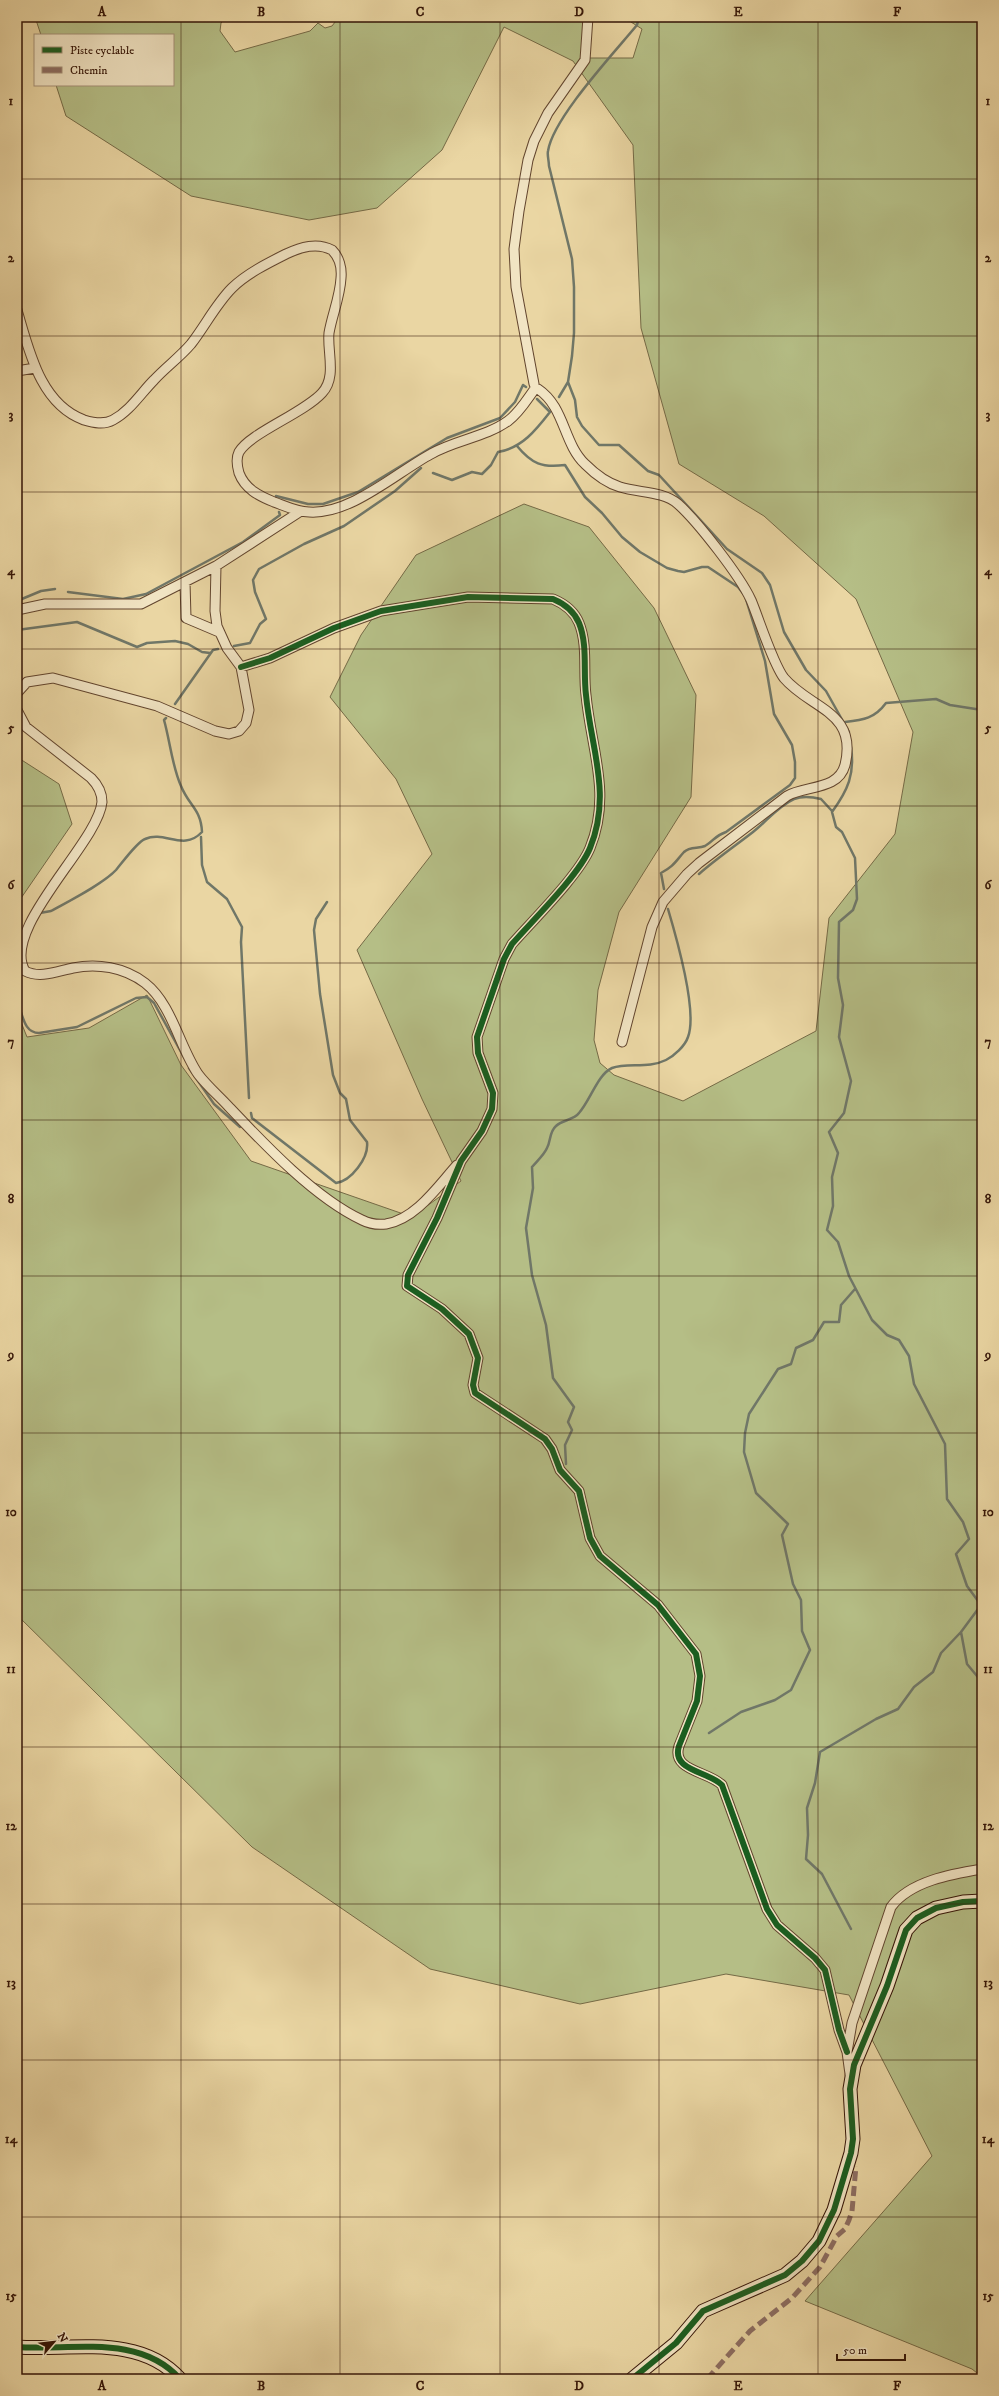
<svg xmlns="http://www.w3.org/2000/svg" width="999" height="2396" font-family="'IM FELL DW Pica',serif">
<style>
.green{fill:#b5be86;stroke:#756a46}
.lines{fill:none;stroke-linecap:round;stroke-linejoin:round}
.stream{stroke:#707768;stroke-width:2.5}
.street-casing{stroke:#62452e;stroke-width:11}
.secondary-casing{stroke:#351507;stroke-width:15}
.street{stroke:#f1e4c3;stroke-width:9}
.secondary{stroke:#f1e4c3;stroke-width:13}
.quiet{stroke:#8d6e63;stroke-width:5;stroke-dasharray:10 5;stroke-linecap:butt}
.cycleway-casing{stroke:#f1e4c3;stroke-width:8}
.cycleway{stroke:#1b5e20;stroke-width:6}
.grid{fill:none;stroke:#351507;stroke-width:1;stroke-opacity:0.55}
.neatline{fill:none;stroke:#351507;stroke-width:1.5}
.grid-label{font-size:13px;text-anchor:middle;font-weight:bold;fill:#351507}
</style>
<rect width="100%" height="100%" fill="#ead6a3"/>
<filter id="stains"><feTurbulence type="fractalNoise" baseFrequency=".005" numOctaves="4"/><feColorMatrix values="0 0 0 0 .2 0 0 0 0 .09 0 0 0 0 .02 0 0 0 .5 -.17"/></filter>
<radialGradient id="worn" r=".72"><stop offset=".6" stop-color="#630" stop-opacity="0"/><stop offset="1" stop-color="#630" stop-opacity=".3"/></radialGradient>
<!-- green -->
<path class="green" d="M35 17H227L221 23 220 31 235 52 310 31 318 23 325 28 332 26 339 17H591L589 58H633L642 29 631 22V17H982V2377L972 2369 805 2301 932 2156 849 1995 726 1974 580 2004 430 1969 252 1847 17 1615V1012L27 1037 89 1028 147 995 181 1065 251 1161 412 1217 461 1181 422 1099 357 950 432 854 396 779 330 697 361 635 416 555 524 504 589 527 654 608 696 695 691 797 619 912 598 990 594 1040 600 1063 614 1075 683 1101 816 1031 829 918 895 834 913 732 856 599 764 516 679 464 641 328 633 145 573 61 504 27 442 150 377 208 309 220 191 196 66 116 56 85H173V35H41Z
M17 757 59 784 72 824 17 904Z"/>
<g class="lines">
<!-- stream -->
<path class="stream" d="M568 382 575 400 577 417 582 426 599 445H619L648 471 659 475 727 549 762 573 770 585 784 632 806 670 826 691 849 732
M559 397 568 382 572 356 574 333V287L572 259 549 166C549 161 547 155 548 151 553 118 614 53 637 25L639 17
M517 446C532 464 542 468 565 465L585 497 602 513 622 537 640 552 667 568 678 571 684 572 702 567H708L738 587 745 596 765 661 774 714 792 745 795 762V778L790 785 726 832C714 836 714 841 705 846 698 849 690 846 684 852 675 862 674 866 661 873L664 889
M433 473 452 480 472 472 482 474 491 465 498 452C522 448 536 430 550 412L537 399
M276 496 308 504H323L358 492 447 438 500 418 515 402 523 385 526 387
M68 592 123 599 146 594 243 542 280 515 279 512
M17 601 41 591 55 589
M17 630 77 622 137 647 147 643 175 641 188 644 202 652 210 653
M234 646 250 643 260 624 266 619 255 592 253 580 259 569 304 544 344 526 395 491 421 468
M175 704 213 650 218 649
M845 722C864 720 875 718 886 703L936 699 950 705 982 710
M851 747C855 774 848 790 832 812L836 827 842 832 855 858 857 899 853 910 839 922 838 978 843 1005 839 1037 851 1081 844 1113 829 1132 838 1153 832 1177 833 1206 827 1230 838 1242 849 1276 872 1320 887 1335 899 1340 909 1356 914 1384 945 1444 947 1499 963 1522 969 1539 956 1554 967 1586 981 1605 961 1632 967 1664 982 1682
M201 837 202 865 207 882 227 899 242 927 241 942 249 1098
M699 874C716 859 735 846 753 832 766 822 778 806 794 799 802 796 813 797 821 799L832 811
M40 913 51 911C69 901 103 884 116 870 122 863 137 842 145 839 165 830 183 852 202 832 201 809 189 806 181 786 172 766 170 741 164 720L166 718
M17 915H21
M17 1002C23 1013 23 1033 39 1033L77 1027 136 998 147 997 154 1003 186 1061
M189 1068 214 1104 240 1127
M251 1113 252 1118 336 1183C351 1181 369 1158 367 1142L350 1120 346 1099 340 1093 333 1075 320 994 314 930 316 919 327 902
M566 1464 565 1445 572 1430 568 1422 574 1407 553 1378 546 1325 532 1275 526 1228 533 1188 532 1167C537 1161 544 1155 547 1148 551 1141 549 1132 556 1126 562 1120 574 1120 579 1113 590 1101 598 1074 612 1068 627 1062 648 1069 666 1060 674 1056 685 1046 688 1037 698 1011 676 936 668 909
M709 1733 741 1712 775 1700 791 1690 810 1650 802 1631 801 1600 793 1584 782 1535 788 1524 756 1493 744 1452 745 1433 749 1414 778 1369 791 1364 796 1348 813 1340 824 1322H839L841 1305 855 1289
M851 1929 822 1874 806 1859 808 1835 807 1808 815 1783 820 1752 876 1719 898 1709 914 1687 933 1672 941 1653 961 1632"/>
<!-- street casing -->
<g class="street-casing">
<path id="street" d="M17 310C29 350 40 404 84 420 94 423 104 425 113 420 130 411 141 393 154 380 166 367 180 357 191 344 205 326 216 304 232 288 246 274 268 263 286 254 301 247 317 242 332 250 339 257 342 268 341 278 340 297 332 315 329 333 327 352 337 377 322 393 304 413 250 433 239 452 236 458 237 466 239 473 245 489 259 496 274 502 285 506 297 512 309 512 350 515 396 473 431 454 455 440 486 437 508 421 519 413 526 401 534 390
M17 371 35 368
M534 384 516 287 514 249 519 211 528 160 534 141 548 113 585 60 588 17
M538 389C565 407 563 443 585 464 595 474 607 483 620 487 639 493 663 491 678 504 698 522 740 576 751 600 759 619 773 664 784 678 810 709 858 711 845 765 838 791 805 785 787 796L699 863 687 874 663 902 652 927 622 1042
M185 582 186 618 219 632
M17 610 45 604H141L216 566 301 511
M241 667 270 658 334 628 381 611 468 597 553 599C565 604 574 611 579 623 588 645 583 672 586 695 591 749 612 794 590 848 579 875 533 920 512 944L504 959 477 1037 478 1053 493 1093 492 1109 482 1131 461 1161 437 1218 408 1275 407 1286 442 1309 469 1334 478 1358 473 1385 475 1393 545 1439 552 1449 560 1470 579 1491 590 1538 600 1556 658 1605 696 1654 700 1676 697 1701 679 1746C671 1771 708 1771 722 1785L767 1909 777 1925 815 1958 825 1970 839 2030 847 2052
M17 693 27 682 53 678 157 706 215 731 229 734 239 731 246 723 249 710 241 667 227 648 217 626 215 611 216 566
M17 710 26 727 91 778C98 785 102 792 102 802 98 843 0 929 25 971 40 979 58 971 73 968 97 963 124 967 145 983 172 1004 179 1046 198 1074 207 1086 219 1096 229 1107 265 1145 315 1198 362 1220 370 1224 378 1225 386 1224 416 1219 438 1186 457 1165
M850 2074 847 2052 852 2023 891 1907C910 1881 952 1874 982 1869"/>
</g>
<!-- secondary casing -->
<g class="secondary-casing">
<path id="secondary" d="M17 2347C71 2351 139 2333 180 2379
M632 2379 676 2343 703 2311 785 2275 802 2261 819 2241 834 2210 851 2153 853 2139 850 2089 854 2065 887 1986 906 1930 917 1918 936 1908 963 1902 982 1901"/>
</g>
<!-- street -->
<use href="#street" class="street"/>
<!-- secondary -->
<use href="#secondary" class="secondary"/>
<!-- quiet -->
<path class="quiet" d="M707 2379 750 2331 792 2298 820 2267 837 2236 845 2229 849 2220 852 2211 856 2166"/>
<!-- cycleway casing -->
<g class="cycleway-casing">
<path id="cycleway" d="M241 667 270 658 334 628 381 611 468 597 553 599C565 604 574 611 579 623 588 645 583 672 586 695 591 749 612 794 590 848 579 875 533 920 512 944L504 959 477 1037 478 1053 493 1093 492 1109 482 1131 461 1161 437 1218 408 1275 407 1286 442 1309 469 1334 478 1358 473 1385 475 1393 545 1439 552 1449 560 1470 579 1491 590 1538 600 1556 658 1605 696 1654 700 1676 697 1701 679 1746C671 1771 708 1771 722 1785L767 1909 777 1925 815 1958 825 1970 839 2030 847 2052
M17 2347C71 2351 139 2333 180 2379
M632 2379 676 2343 703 2311 785 2275 802 2261 819 2241 834 2210 851 2153 853 2139 850 2089 854 2065 887 1986 906 1930 917 1918 936 1908 963 1902 982 1901"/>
</g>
<!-- cycleway -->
<use href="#cycleway" class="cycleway"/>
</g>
<!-- grid -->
<path class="grid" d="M181 17V2379M340 17V2379M500 17V2379M659 17V2379M818 17V2379M17 179H982M17 336H982M17 492H982M17 649H982M17 806H982M17 963H982M17 1120H982M17 1276H982M17 1433H982M17 1590H982M17 1747H982M17 1904H982M17 2060H982M17 2217H982"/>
<!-- margin -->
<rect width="999" height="2396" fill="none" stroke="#ead6a3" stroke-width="44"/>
<!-- legend -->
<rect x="34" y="34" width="140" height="52" fill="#f1e4c3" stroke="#a69178"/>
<rect x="42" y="47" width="20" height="6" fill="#1b5e20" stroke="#a69178"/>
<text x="70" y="54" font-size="12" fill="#351507">Piste cyclable</text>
<rect x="42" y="67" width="20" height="6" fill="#8d6e63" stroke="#a69178"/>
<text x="70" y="74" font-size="12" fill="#351507">Chemin</text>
<!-- north arrow -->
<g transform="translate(54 2342) rotate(62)" stroke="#f1e4c3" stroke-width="3" paint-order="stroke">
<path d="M0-3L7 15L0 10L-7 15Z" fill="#351507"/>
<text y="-6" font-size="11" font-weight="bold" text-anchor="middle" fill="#351507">N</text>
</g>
<!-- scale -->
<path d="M837 2354v6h68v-6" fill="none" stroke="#351507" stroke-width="2"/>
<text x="843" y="2354" font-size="12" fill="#351507" stroke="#f1e4c3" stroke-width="3" paint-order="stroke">50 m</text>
<rect x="22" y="22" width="955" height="2352" class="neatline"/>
<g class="grid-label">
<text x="102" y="16">A</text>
<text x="261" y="16">B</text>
<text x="420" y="16">C</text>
<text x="579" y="16">D</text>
<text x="738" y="16">E</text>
<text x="897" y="16">F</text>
<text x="11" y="105">1</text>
<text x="988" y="105">1</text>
<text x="11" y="262">2</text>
<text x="988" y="262">2</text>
<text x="11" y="419">3</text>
<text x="988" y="419">3</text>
<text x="11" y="575">4</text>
<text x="988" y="575">4</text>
<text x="11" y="732">5</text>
<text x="988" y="732">5</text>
<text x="11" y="889">6</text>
<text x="988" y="889">6</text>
<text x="11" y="1046">7</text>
<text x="988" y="1046">7</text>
<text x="11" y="1203">8</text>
<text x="988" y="1203">8</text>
<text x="11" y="1359">9</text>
<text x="988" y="1359">9</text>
<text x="11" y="1516">10</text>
<text x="988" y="1516">10</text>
<text x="11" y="1673">11</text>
<text x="988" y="1673">11</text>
<text x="11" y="1830">12</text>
<text x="988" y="1830">12</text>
<text x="11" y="1987">13</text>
<text x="988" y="1987">13</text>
<text x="11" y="2143">14</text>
<text x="988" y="2143">14</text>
<text x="11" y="2300">15</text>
<text x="988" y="2300">15</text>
<text x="102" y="2390">A</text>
<text x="261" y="2390">B</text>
<text x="420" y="2390">C</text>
<text x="579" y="2390">D</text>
<text x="738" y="2390">E</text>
<text x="897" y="2390">F</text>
</g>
<rect width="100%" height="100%" filter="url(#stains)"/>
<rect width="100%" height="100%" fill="url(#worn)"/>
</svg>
